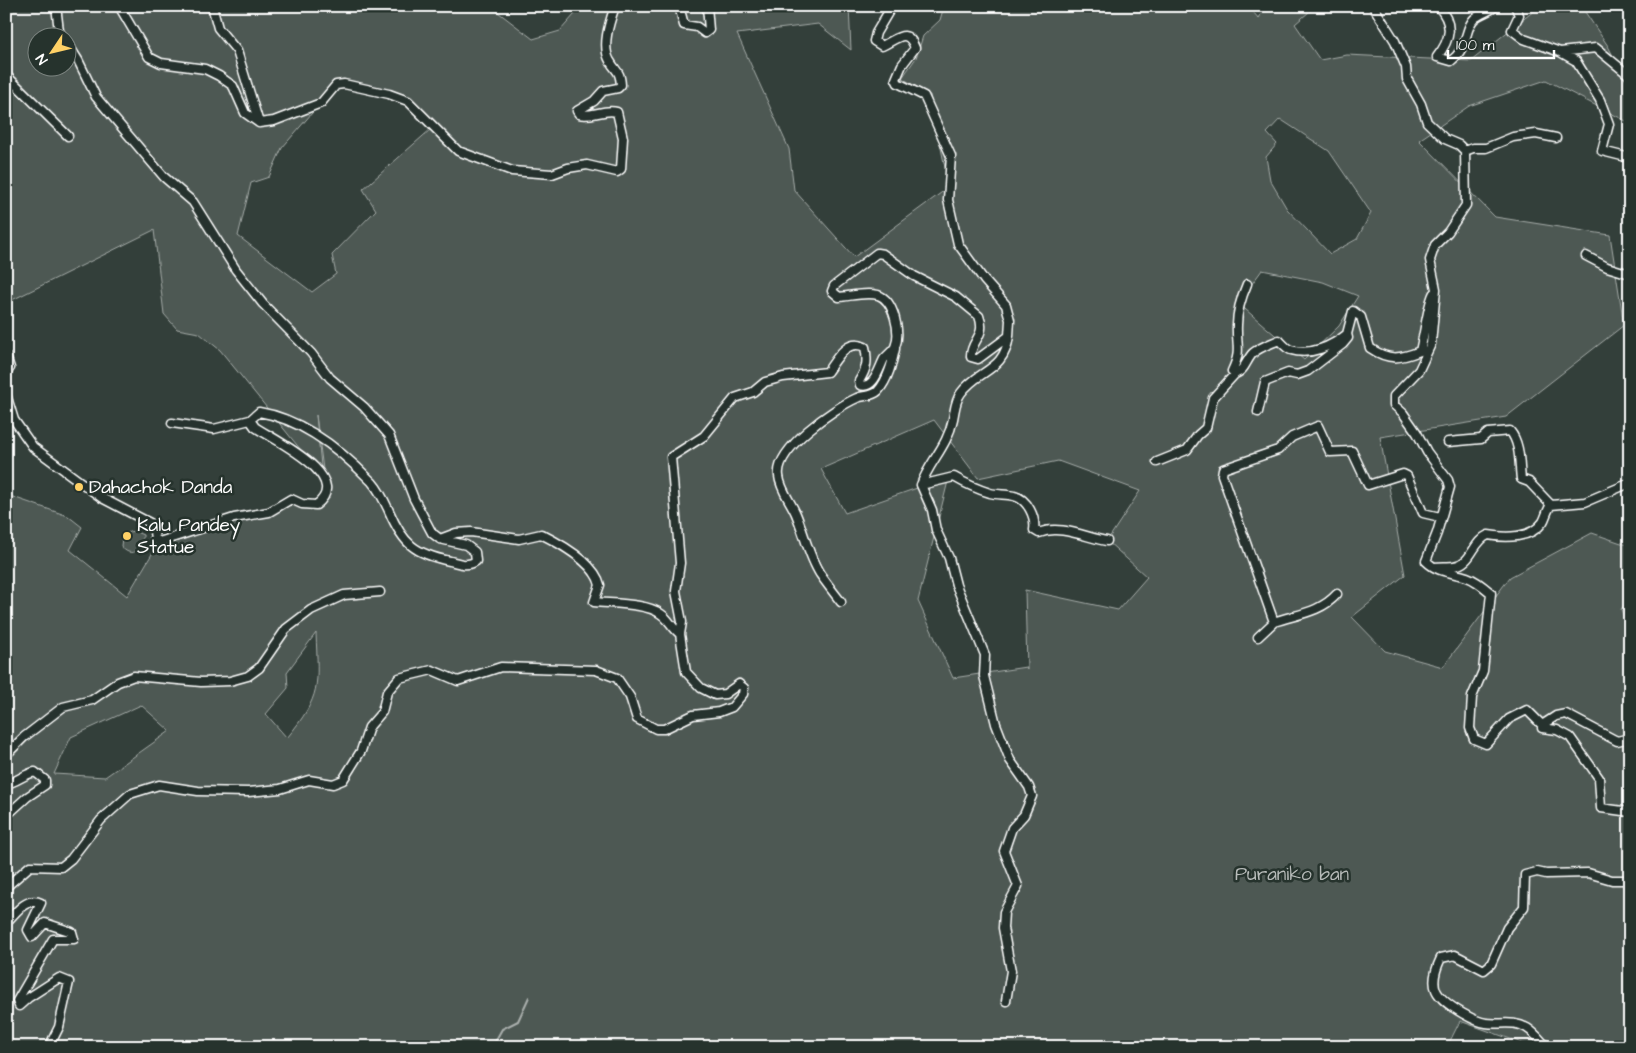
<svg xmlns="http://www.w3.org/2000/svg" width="1636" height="1053" font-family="'Architects Daughter',sans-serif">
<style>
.green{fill:#4d5853;stroke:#a6aca9;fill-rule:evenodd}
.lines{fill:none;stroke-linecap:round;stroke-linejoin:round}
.stream{stroke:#abb0ae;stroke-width:2}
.minor-casing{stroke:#fff;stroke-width:11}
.minor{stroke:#26332d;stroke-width:8}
.poi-dot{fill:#ffd166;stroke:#26332d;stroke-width:2}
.labels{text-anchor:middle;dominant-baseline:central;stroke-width:5;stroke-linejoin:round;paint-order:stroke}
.poi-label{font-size:19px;fill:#fff;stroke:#26332d;text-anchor:start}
.park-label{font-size:19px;fill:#b8bcba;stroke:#26332d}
</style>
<rect width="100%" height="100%" fill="#333f3a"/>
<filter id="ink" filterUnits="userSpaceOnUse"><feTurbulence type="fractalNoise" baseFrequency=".02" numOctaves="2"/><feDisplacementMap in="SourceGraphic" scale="10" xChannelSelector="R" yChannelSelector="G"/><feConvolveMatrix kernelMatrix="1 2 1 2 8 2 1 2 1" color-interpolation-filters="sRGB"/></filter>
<g filter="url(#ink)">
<!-- green -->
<path class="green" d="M6 6H490L533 39 560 31 582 6H849L851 50 818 24 737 34 789 149 794 190 854 257 949 187 930 95 902 78 916 58 923 36 940 20 944 6H1248L1259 19 1264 6H1316L1295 24 1320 60 1347 55 1471 61 1540 6H1581L1608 46 1630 89V123L1546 80 1469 106 1419 140 1495 217 1610 235 1624 325 1506 417 1380 437 1405 575 1352 617 1385 651 1443 667 1510 577 1592 533 1630 546V599L1621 609 1630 635V1047H1533L1460 1021 1447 1047H6V493L10 496 68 516 82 527 70 550 127 596 159 542 269 512 291 499 316 505 326 493 316 415 322 476 220 350 199 333 177 329 164 314 154 230 6 303ZM38 38H68V68H38ZM336 85 408 101 431 129 363 189 376 210 332 255 336 274 312 292 238 236 251 183 269 177 282 148ZM1280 119 1329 151 1371 213 1357 239 1330 254 1287 209 1270 180 1266 157 1277 144 1267 133ZM1262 270 1323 282 1358 296 1339 326 1304 360 1238 303ZM934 420 978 478 1058 461 1140 491 1107 541 1147 577 1118 610 1025 590 1027 669 1026 667 953 678 918 601 949 477 845 513 821 469ZM316 633C318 686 322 695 287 738L266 714 288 688 287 672ZM141 705 170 731 105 777 54 774 71 737Z
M134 531 143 535C144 549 131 560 121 546L122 538 129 532Z"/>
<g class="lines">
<!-- stream -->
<path class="stream" d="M492 1047 502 1029 518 1021 529 997"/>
<!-- minor casing -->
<g class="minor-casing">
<path id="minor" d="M56 6 59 31 63 38
M119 6 149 57 161 63 205 69 219 76 233 86 245 113 259 123 237 51 218 28 212 6
M679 6 684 25 697 27 705 33 709 30 707 6
M1373 6 1395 41 1406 67 1407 79 1421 104 1427 122 1445 139 1459 145 1465 151 1466 205 1448 232 1435 245 1430 260 1436 289 1431 344 1419 370 1394 396V405L1403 413 1417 433 1427 452 1448 480 1450 487 1437 533 1426 561C1438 573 1452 572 1467 577 1476 580 1484 587 1491 593L1483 671 1472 697 1470 728 1474 739 1486 744 1509 719 1527 710 1542 725 1556 716 1566 714 1617 741 1630 738
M1438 6C1454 24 1451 39 1437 57L1451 61C1469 47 1464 29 1474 19 1479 14 1490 11 1496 6
M1515 6 1519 15 1512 30 1524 39 1560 52 1596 48 1630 76
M68 44 78 60 96 97 164 177 193 202 236 270 263 304 311 353 330 378 364 407 389 435 414 499 432 533 440 539 466 545 475 552 476 561C468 567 458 563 450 561 415 554 403 544 389 511 384 500 380 491 372 482 342 451 302 419 259 412L250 420 214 429 172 423
M1560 52 1576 61 1600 100 1609 124 1602 151 1630 158
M6 75 68 136
M259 123 274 121 321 103 336 85 344 84 389 94 408 101 458 151 512 171 552 174 568 168 587 165 617 172 621 169 623 138 617 112C604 108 591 118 579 114L577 111 594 101 603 91 618 88 621 85C620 70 616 72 610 61 601 46 610 21 615 6
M1465 151 1473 148H1486L1513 137 1536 134 1556 138
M1586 256 1607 267 1630 274
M1247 284C1241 298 1237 310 1237 325 1236 346 1242 350 1232 371L1235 374C1245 371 1246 360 1253 353 1260 347 1270 344 1279 340 1282 343 1287 349 1291 350 1311 356 1332 346 1347 334
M6 356 10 368 6 371
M6 394 14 420 33 447 102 498 150 523 153 525 155 539 159 542 234 518 269 512 291 499 302 504 316 505C354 477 274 440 255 427L250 420
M1258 412 1265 382 1288 373 1297 375 1308 371 1343 344 1348 338 1347 334 1353 311 1361 317 1370 348C1389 361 1400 359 1420 351 1423 340 1430 296 1434 293
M1448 442 1481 439 1488 433 1510 431C1521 444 1519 464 1521 479L1529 482 1551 505
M1157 462 1187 450 1198 435 1206 428 1213 398 1235 374
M921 485 954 477C966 484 977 489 990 493 998 495 1006 494 1014 496 1028 499 1036 518 1034 530L1039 533C1060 524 1087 538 1107 541
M440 539 456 533 471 532 519 539 541 534C559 543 595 563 600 585L594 602C612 604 647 603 661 614 669 619 672 628 680 634
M1434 567C1441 566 1448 567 1454 566 1473 563 1472 542 1488 535 1505 538 1531 539 1543 522 1546 517 1547 510 1551 505L1585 502 1630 483
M841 602C834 593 827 584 820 574 809 557 804 533 796 514 791 502 780 489 779 476 775 449 834 408 857 398 863 395 872 397 878 391 888 380 892 363 895 349
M1274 622C1297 614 1320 613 1337 594
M1258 637 1274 622 1222 475 1223 469 1278 450 1292 437 1318 426 1330 452 1352 451 1368 485 1403 474 1407 476 1423 513 1440 517
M1542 725V728L1557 730 1570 737 1599 778 1601 808 1630 812
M6 755 24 737 63 707 92 700 118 682 134 676 201 682 230 681 248 676 259 668 286 629 311 610 344 595 380 592
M6 784C17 782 24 774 35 772L45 780V785L27 797 6 816
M6 887 30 866 61 867 71 859 101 820 130 794 159 785 198 791 248 792 280 789 309 780 333 784 343 780 361 751 369 727 382 712 387 692 399 678 432 670 458 681 501 667 596 670 617 678 630 697 637 719 656 729H664L693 715 719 712 732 707 743 694 744 688 739 684 725 694 715 695 701 688 686 672 680 634 682 622 676 591 680 563 671 457 704 436 735 398 753 392 765 382 783 377 827 372C836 360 846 338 865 347 868 361 867 369 859 381L860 385C874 390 879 368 884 359 887 355 892 352 895 347 901 333 894 300 878 295 866 292 851 296 839 297L832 291 834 286 877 253 883 254 914 276 956 297 979 316C987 337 970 340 971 357L978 359 1009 336 1010 320 1006 305 984 280 958 244 948 200 951 156 924 96 898 83 896 79 902 65 915 48C907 26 896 40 882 46L874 41 876 33 892 6
M6 923C15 913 27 896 41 903L28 930 32 937 45 923 72 932 74 939H53L17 1001 19 1006 28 998 59 978 69 982 59 1027 49 1047
M1006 1001 1011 971 1003 928 1004 912 1018 886 1004 851 1012 828 1024 815 1032 796 1029 787 1010 760 996 724 984 676 985 655 956 585 949 558 936 530 932 510 921 485C929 462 948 446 953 419 955 410 955 401 961 393 979 368 1004 373 1009 336
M1547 1047C1541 1041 1535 1033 1527 1028 1513 1020 1501 1025 1486 1023 1477 1022 1469 1017 1462 1013 1435 997 1427 987 1441 958L1455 955 1484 970 1491 964 1507 928 1524 907 1525 875 1537 872 1546 874 1588 873 1612 880H1630"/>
</g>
<!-- minor -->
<use href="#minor" class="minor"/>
</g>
</g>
<!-- markers -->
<g class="poi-dot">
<circle cx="79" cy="487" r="5"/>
<circle cx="127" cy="536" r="5"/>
</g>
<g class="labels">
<!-- poi labels -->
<g class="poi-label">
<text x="89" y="487">Dahachok Danda</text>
<text x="137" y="525">Kalu Pandey<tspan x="137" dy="22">Statue</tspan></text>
</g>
<!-- park labels -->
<g class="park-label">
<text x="1292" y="874">Puraniko ban</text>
</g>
</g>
<!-- margin -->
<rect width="1636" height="1053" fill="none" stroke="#26332d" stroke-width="25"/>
<rect x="12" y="12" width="1611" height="1028" fill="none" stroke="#fff" stroke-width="2" filter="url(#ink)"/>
<!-- north arrow -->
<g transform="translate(52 52) rotate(235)"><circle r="24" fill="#26332d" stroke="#7d8581"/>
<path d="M0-4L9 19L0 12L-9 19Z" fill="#ffd166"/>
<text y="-8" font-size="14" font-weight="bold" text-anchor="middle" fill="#ffffff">N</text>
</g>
<!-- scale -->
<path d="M1448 50v8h106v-8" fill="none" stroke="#ffffff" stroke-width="2.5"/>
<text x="1456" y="50" font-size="15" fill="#ffffff" stroke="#26332d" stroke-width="4" paint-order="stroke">100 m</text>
</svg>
